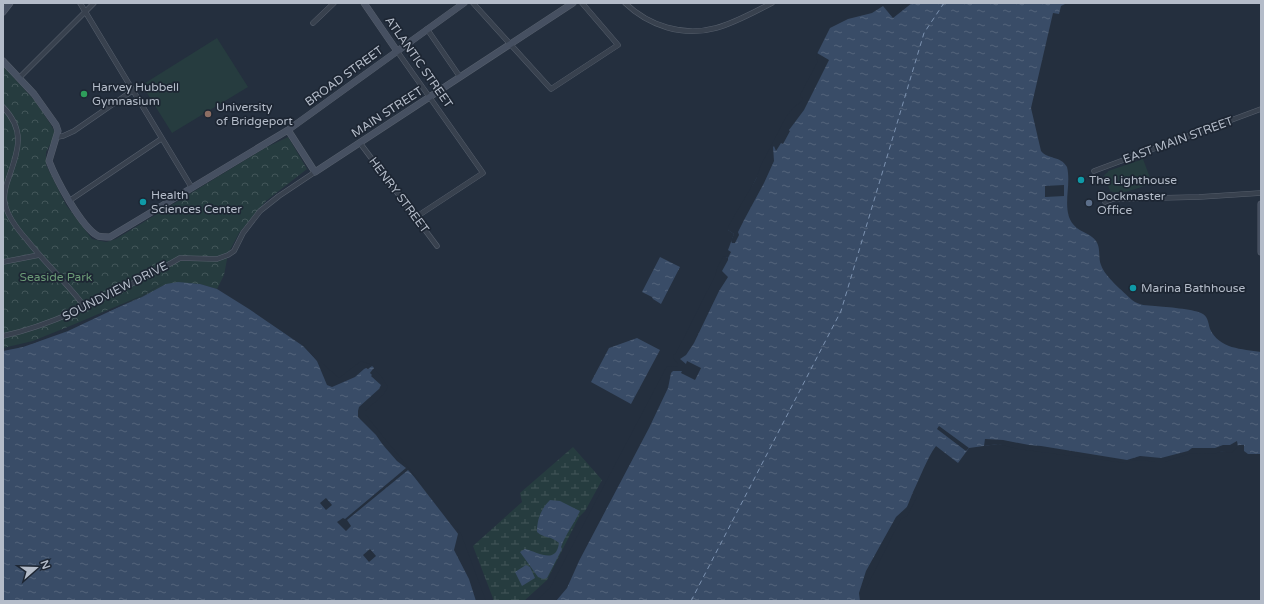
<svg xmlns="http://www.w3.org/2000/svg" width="1264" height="604" font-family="'Varela Round',sans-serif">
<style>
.green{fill:#263c3f}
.wetland{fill:url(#wetland-marsh)}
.park{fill:url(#park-crowns)}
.water{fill:url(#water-ripples)}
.pier{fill:#242f3e}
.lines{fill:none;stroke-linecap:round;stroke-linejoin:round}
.ferry{stroke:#7c92b1;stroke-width:1;stroke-dasharray:5 4;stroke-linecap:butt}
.street-casing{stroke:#565f6c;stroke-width:5.5}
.secondary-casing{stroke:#565f6c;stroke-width:7}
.street{stroke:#38414e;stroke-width:4.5}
.secondary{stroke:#465061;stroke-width:6}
.leisure-dot{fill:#2e9e5b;stroke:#1d2633;stroke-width:1.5}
.education-dot{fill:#8d6e63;stroke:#1d2633;stroke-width:1.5}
.culture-dot{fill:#0f9aa8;stroke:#1d2633;stroke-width:1.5}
.service-dot{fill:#5c6f8a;stroke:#1d2633;stroke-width:1.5}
.labels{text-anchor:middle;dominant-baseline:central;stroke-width:3.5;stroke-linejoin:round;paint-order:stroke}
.street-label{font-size:12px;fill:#b4bcc9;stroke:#1d2633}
.poi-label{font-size:12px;fill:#b4bcc9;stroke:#1d2633;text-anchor:start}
.park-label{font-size:12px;fill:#6b9a76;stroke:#1d2633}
</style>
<defs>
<pattern id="wetland-marsh" width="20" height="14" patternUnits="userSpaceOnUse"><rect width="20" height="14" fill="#263c3f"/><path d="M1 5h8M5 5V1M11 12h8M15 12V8" fill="none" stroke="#435659"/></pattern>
<pattern id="park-crowns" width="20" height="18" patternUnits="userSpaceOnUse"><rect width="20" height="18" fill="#263c3f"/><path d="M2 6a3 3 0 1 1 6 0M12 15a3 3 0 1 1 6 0" fill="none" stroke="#435659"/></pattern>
<pattern id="water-ripples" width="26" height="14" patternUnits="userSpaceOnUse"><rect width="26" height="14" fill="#394c67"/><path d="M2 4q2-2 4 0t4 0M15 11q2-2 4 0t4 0" fill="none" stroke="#53647b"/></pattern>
</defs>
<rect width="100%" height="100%" fill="#242f3e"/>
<!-- green -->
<path class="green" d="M217 38 248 87 172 133 142 85Z
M1143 159 1152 183C1140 187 1122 196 1110 191L1104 175 1108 172V171Z"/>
<!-- wetland -->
<path class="wetland" d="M573 447 602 480 585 511 579 517 547 580 524 601H494L473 546 522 502 520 493Z"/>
<!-- park -->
<path class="park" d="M3 66 35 101 51 125 55 133 54 137 46 152V165L66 205 92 239 106 242 116 239 265 148 288 137 307 169 266 201 239 233 228 254 224 275 217 289 200 284H166L142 297 34 343 3 350Z"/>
<!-- water -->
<path class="water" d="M907 3H1067L1061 6 1059 14 1053 13 1031 108 1041 151C1048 160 1060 155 1067 167 1071 183 1064 201 1069 217 1075 233 1089 231 1096 241 1101 248 1098 258 1101 265 1105 277 1123 291 1132 300 1140 306 1146 305 1155 306 1167 307 1192 309 1201 313 1208 316 1208 322 1210 329 1219 349 1242 349 1261 352V454H1248L1244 451V445H1239L1228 451 1188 452 1165 460 1142 458 1127 461 998 444 969 448 958 463 936 446C927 458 920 478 913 492L915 496 900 517 864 589 866 600 867 601H538L552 590 669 367 678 369 681 365 676 358 725 257 728 258 731 252 728 250 734 234 728 230 733 223 788 118 802 103 819 61 817 54 830 28 848 19 872 13 883 6 891 15H895Z
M660 257 680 267 661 304 653 299 652 297 642 292Z
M178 282 200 284 217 289 249 309 303 346 322 366 339 380 347 373 372 366 374 368 373 370 386 387 363 410V414L405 465 459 535 484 601H3V350L34 343 142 297 166 284Z
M637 338 660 350 631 404 591 382 609 348Z
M550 500 560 501 580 511C574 524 565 535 561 547L562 549 547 578 543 579 538 577 520 552 525 549C538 552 556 565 559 543 550 535 545 539 537 532 537 519 541 509 550 500Z
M526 565 530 567 535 578 522 586 515 572Z"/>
<!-- pier -->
<path class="pier" d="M905 3H912L893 18 884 7 891 14H895Z
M817 53 829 60 804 110 789 130 790 131 783 144 781 143 776 151 774 146 773 147 774 161 764 183 744 220 738 232 739 235 735 243H732L731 241 734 234 728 230 729 225 756 179 761 165 786 117 793 108 802 101 803 98 801 97 800 95 818 61 816 58Z
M1064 185V196L1045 197V186Z
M723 256 728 258V260L722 271 728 277 719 291 694 343 686 355 680 359 686 364 687 361 701 368 695 380 681 373 682 371H673L671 373 668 388 649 428 579 561 567 588 556 601H536L550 588 667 366 678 367V364L674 359 673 354 675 355 715 276 717 269Z
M165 282 144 295 68 331 23 347 3 351V348L33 341 75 324 141 296Z
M302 343 323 364 339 378 361 361 372 365V366L368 369 366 368 364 369 355 377 332 387 327 385 317 361Z
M373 369 375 370 381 376 388 387 383 395 365 411V414L424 487 408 470 347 520 351 526 346 531 337 522 343 518 345 519 406 468 397 461 383 445 376 435 358 417V411L359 407 379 389 381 385 371 376 372 375 370 373Z
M939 426 969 448 966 451 937 429Z
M985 439 1003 440 1029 445 1041 446 1127 460 1140 456 1161 458 1188 451 1192 448H1215L1223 445H1230L1237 441 1238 447 1231 453 1222 451 1217 453 1188 454 1165 462H1155L1142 460 1130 461 1126 463 1018 449 998 444 984 446Z
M913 492 917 494V497L907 516 901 519 866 588V600L867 601H860L859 593 866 571 896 517 907 507Z
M326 498 332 505 326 510 320 503Z
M457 528 461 534 486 601H476L469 579 454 550 458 534Z
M370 549 376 556 369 562 363 555Z"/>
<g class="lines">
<!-- ferry -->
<path class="ferry" d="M691 601 841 311 924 33 944 3"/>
<!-- street casing -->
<g class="street-casing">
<path id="street" d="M80 3 192 188
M473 3 551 89 618 45 582 3
M625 3C649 26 683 37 716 28 735 23 754 12 772 3
M313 23 334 3
M427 29 460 77
M397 51 483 173 416 217
M19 78 94 3
M3 107C26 131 18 150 9 177 6 185 3 196 5 204 8 218 18 230 27 240 45 263 67 283 85 307
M57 137 63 136 74 131 132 91
M360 143 437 246
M1094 171 1261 109
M69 201 161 139
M1105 202 1113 199 1199 197 1261 193
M3 262 39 255
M3 336C61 323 113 293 166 266L180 258 217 259 228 255 234 251 243 233 260 211 279 196 315 172"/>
</g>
<!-- secondary casing -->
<g class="secondary-casing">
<path id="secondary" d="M364 3 397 51
M3 12 10 3
M3 61 34 94 56 125 58 131 49 161C56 179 81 227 98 236 102 237 106 237 110 237L288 130 464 3
M288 130 315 172 573 3
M1261 204V252"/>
</g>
<!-- street -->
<use href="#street" class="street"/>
<!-- secondary -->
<use href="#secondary" class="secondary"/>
</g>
<!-- markers -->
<circle class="leisure-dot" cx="84" cy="94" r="4"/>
<circle class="education-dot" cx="208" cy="114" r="4"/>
<g class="culture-dot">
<circle cx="1081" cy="180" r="4"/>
<circle cx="143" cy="202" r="4"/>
<circle cx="1133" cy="288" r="4"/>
</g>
<circle class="service-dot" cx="1089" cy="203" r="4"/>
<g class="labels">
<!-- street labels -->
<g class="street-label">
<text transform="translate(419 62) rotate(55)">ATLANTIC STREET</text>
<text transform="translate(344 76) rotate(-36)">BROAD STREET</text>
<text transform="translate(387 112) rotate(-33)">MAIN STREET</text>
<text transform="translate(1178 140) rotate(-20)">EAST MAIN STREET</text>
<text transform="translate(399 195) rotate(53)">HENRY STREET</text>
<text transform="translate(115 291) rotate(-27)">SOUNDVIEW DRIVE</text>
</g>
<!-- poi labels -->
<g class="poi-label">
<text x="92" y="87">Harvey Hubbell<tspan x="92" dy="14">Gymnasium</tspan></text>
<text x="216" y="107">University<tspan x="216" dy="14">of Bridgeport</tspan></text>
<text x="1089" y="180">The Lighthouse</text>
<text x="151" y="195">Health<tspan x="151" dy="14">Sciences Center</tspan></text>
<text x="1097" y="196">Dockmaster<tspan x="1097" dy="14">Office</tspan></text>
<text x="1141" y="288">Marina Bathhouse</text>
</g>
<!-- park labels -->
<g class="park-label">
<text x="56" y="277">Seaside Park</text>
</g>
</g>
<!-- border -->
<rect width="1264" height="604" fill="none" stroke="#b4bcc9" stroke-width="8"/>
<!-- north arrow -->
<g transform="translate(36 568) rotate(70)" stroke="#1d2633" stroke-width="3" paint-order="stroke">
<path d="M0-3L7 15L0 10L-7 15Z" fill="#b4bcc9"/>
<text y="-6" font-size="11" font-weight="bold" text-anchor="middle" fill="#b4bcc9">N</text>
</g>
</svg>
